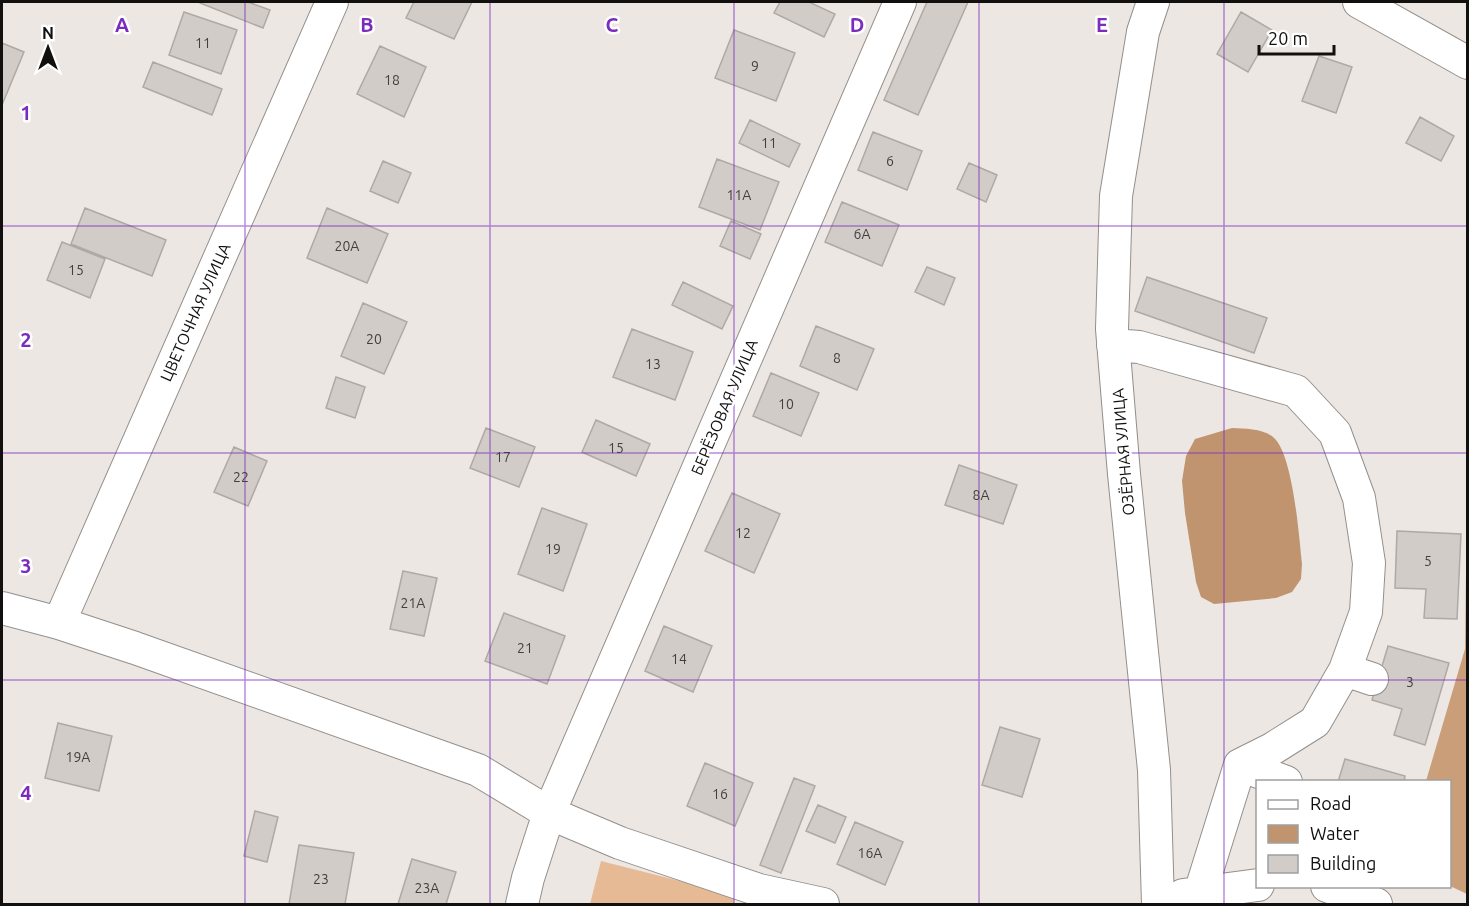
<svg xmlns="http://www.w3.org/2000/svg" width="1469" height="906" font-family="Ubuntu,sans-serif">
<style>
.green{fill:#e6ba94}
.forest{fill:#ca9e79}
.water{fill:#bf946f}
.building{fill:#d1ccc8;stroke:#aea9a5;stroke-width:1.5}
.lines{fill:none;stroke-linecap:round;stroke-linejoin:round}
.minor-casing{stroke:#948f8b;stroke-width:34}
.minor{stroke:#fff;stroke-width:32}
.grid{fill:none;stroke:#7b2cbf;stroke-width:1.5;stroke-opacity:0.55}
.labels{text-anchor:middle;dominant-baseline:central;stroke-width:5;stroke-linejoin:round;paint-order:stroke}
.number-label{font-size:14px;fill:#423f3d}
.street-label{font-size:16px;fill:#12100f;stroke:#fff}
.grid-label{font-size:20px;text-anchor:middle;font-weight:bold;fill:#7b2cbf;stroke:#fff;stroke-width:5;stroke-linejoin:round;paint-order:stroke}
</style>
<rect width="100%" height="100%" fill="#ede7e3"/>
<!-- green -->
<path class="green" d="M601 861 735 895 733 904H590Z"/>
<!-- forest -->
<path class="forest" d="M1467 497 1468 894H1467L1450 886V782L1426 781 1465 649Z"/>
<!-- water -->
<path class="water" d="M1232 428C1245 429 1262 428 1273 437 1293 453 1299 536 1302 564L1301 579 1292 592 1276 598 1214 604 1201 597 1196 582 1185 513 1182 481 1186 456 1195 439Z"/>
<!-- building -->
<path class="building" d="M200 2H248L270 10 263 28 200 3Z
M414 2H472L454 39 406 18Z
M780 2H809L835 14 824 37 774 13Z
M927 2H968L918 115 884 100Z
M184 12 237 30 221 74 169 55Z
M1241 12 1272 30 1248 72 1217 54Z
M734 30 795 53 776 101 715 78Z
M2 43 24 52 2 105Z
M380 46 426 67 404 117 357 94Z
M1319 56 1352 67 1336 113 1302 101Z
M153 62 222 89 212 115 143 87Z
M1420 117 1454 136 1441 161 1406 143Z
M750 120 800 144 789 167 739 143Z
M873 132 922 151 907 190 858 170Z
M717 159 779 182 760 230 699 207Z
M383 161 411 173 398 203 370 191Z
M969 163 997 175 986 202 957 189Z
M842 202 899 225 882 266 825 242Z
M85 208 166 240 152 276 71 244Z
M327 208 388 234 367 283 307 258Z
M731 221 761 234 750 259 720 246Z
M62 242 105 259 90 298 47 280Z
M927 267 955 278 944 305 915 292Z
M1147 277 1267 318 1254 353 1135 311Z
M683 282 733 306 722 329 672 305Z
M363 303 407 322 384 374 341 356Z
M816 326 874 349 857 390 800 366Z
M632 329 693 352 675 400 613 377Z
M771 373 819 393 801 436 753 416Z
M336 377 365 387 355 418 326 408Z
M596 420 650 444 636 476 582 452Z
M486 428 535 447 519 487 470 468Z
M234 447 267 461 248 506 214 492Z
M959 465 1017 485 1003 524 945 505Z
M732 493 780 514 754 573 705 551Z
M542 508 587 524 563 591 518 574Z
M1397 531 1461 534 1457 619 1424 618 1426 589 1395 588Z
M403 571 437 578 424 636 390 629Z
M504 613 565 636 547 684 485 661Z
M664 626 712 646 693 692 645 671Z
M1388 646 1449 663 1425 745 1394 735 1402 709 1372 700Z
M58 723 112 736 99 791 45 778Z
M1000 727 1040 739 1022 797 982 785Z
M1345 759 1405 776 1404 782H1338Z
M705 763 753 783 735 826 687 806Z
M794 778 815 786 781 873 760 865Z
M818 805 846 817 835 843 806 831Z
M255 811 278 817 267 862 244 856Z
M855 822 903 842 885 885 837 864Z
M299 845 354 853 345 904H289Z
M412 859 456 872 446 904H398Z"/>
<g class="lines">
<!-- minor casing -->
<g class="minor-casing">
<path id="minor" d="M1153 2 1143 32 1116 196 1112 329 1124 474 1154 770 1158 904
M1359 2 1468 63
M1113 345 1139 347 1296 391 1335 433 1359 498 1369 563 1366 612 1345 670 1315 722 1272 749 1240 765 1200 893
M2 608 59 623 135 648 478 770 549 813 620 843 759 890 823 904
M59 623 332 2
M1345 670 1372 679
M1240 765 1286 782
M1327 886 1376 904
M1183 895 1258 885
M522 904 528 878 549 813 900 2"/>
</g>
<!-- minor -->
<use href="#minor" class="minor"/>
</g>
<!-- grid -->
<path class="grid" d="M245 2V904M490 2V904M734 2V904M979 2V904M1224 2V904M2 226H1468M2 453H1468M2 680H1468"/>
<g class="labels">
<!-- number labels -->
<g class="number-label">
<text x="203" y="43">11</text>
<text x="755" y="66">9</text>
<text x="392" y="80">18</text>
<text x="769" y="143">11</text>
<text x="890" y="161">6</text>
<text x="739" y="195">11А</text>
<text x="862" y="234">6А</text>
<text x="347" y="246">20А</text>
<text x="76" y="270">15</text>
<text x="374" y="339">20</text>
<text x="837" y="358">8</text>
<text x="653" y="364">13</text>
<text x="786" y="404">10</text>
<text x="616" y="448">15</text>
<text x="503" y="457">17</text>
<text x="241" y="477">22</text>
<text x="981" y="495">8А</text>
<text x="743" y="533">12</text>
<text x="553" y="549">19</text>
<text x="1428" y="561">5</text>
<text x="413" y="603">21А</text>
<text x="525" y="648">21</text>
<text x="679" y="659">14</text>
<text x="1410" y="682">3</text>
<text x="78" y="757">19А</text>
<text x="720" y="794">16</text>
<text x="870" y="853">16А</text>
<text x="321" y="879">23</text>
<text x="427" y="888">23А</text>
</g>
<!-- street labels -->
<g class="street-label">
<text transform="translate(195 312) rotate(-66)">ЦВЕТОЧНАЯ УЛИЦА</text>
<text transform="translate(724 407) rotate(-67)">БЕРЁЗОВАЯ УЛИЦА</text>
<text transform="translate(1123 452) rotate(-95)">ОЗЁРНАЯ УЛИЦА</text>
</g>
</g>
<g class="grid-label">
<text x="122" y="32">A</text>
<text x="367" y="32">B</text>
<text x="612" y="32">C</text>
<text x="857" y="32">D</text>
<text x="1102" y="32">E</text>
<text x="26" y="120">1</text>
<text x="26" y="347">2</text>
<text x="26" y="573">3</text>
<text x="26" y="800">4</text>
</g>
<!-- border -->
<rect width="1469" height="906" fill="none" stroke="#12100f" stroke-width="6"/>
<!-- legend -->
<rect x="1256" y="780" width="195" height="108" fill="#ffffff" stroke="#a09f9f" stroke-width="1.5"/>
<rect x="1268" y="800" width="30" height="9" fill="#ffffff" stroke="#a09f9f" stroke-width="1.5"/>
<text x="1310" y="810" font-size="18" fill="#12100f">Road</text>
<rect x="1268" y="825" width="30" height="18" fill="#bf946f" stroke="#a09f9f" stroke-width="1.5"/>
<text x="1310" y="840" font-size="18" fill="#12100f">Water</text>
<rect x="1268" y="855" width="30" height="18" fill="#d1ccc8" stroke="#a09f9f" stroke-width="1.5"/>
<text x="1310" y="870" font-size="18" fill="#12100f">Building</text>
<!-- north arrow -->
<g transform="translate(48 48)" stroke="#ffffff" stroke-width="4.5" paint-order="stroke">
<path d="M0-4.5L10 22L0 15L-10 22Z" fill="#12100f"/>
<text y="-9" font-size="16" font-weight="bold" text-anchor="middle" fill="#12100f">N</text>
</g>
<!-- scale -->
<path d="M1259 45v9h75v-9" fill="none" stroke="#12100f" stroke-width="3"/>
<text x="1268" y="45" font-size="18" fill="#12100f" stroke="#ffffff" stroke-width="4.5" paint-order="stroke">20 m</text>
</svg>
